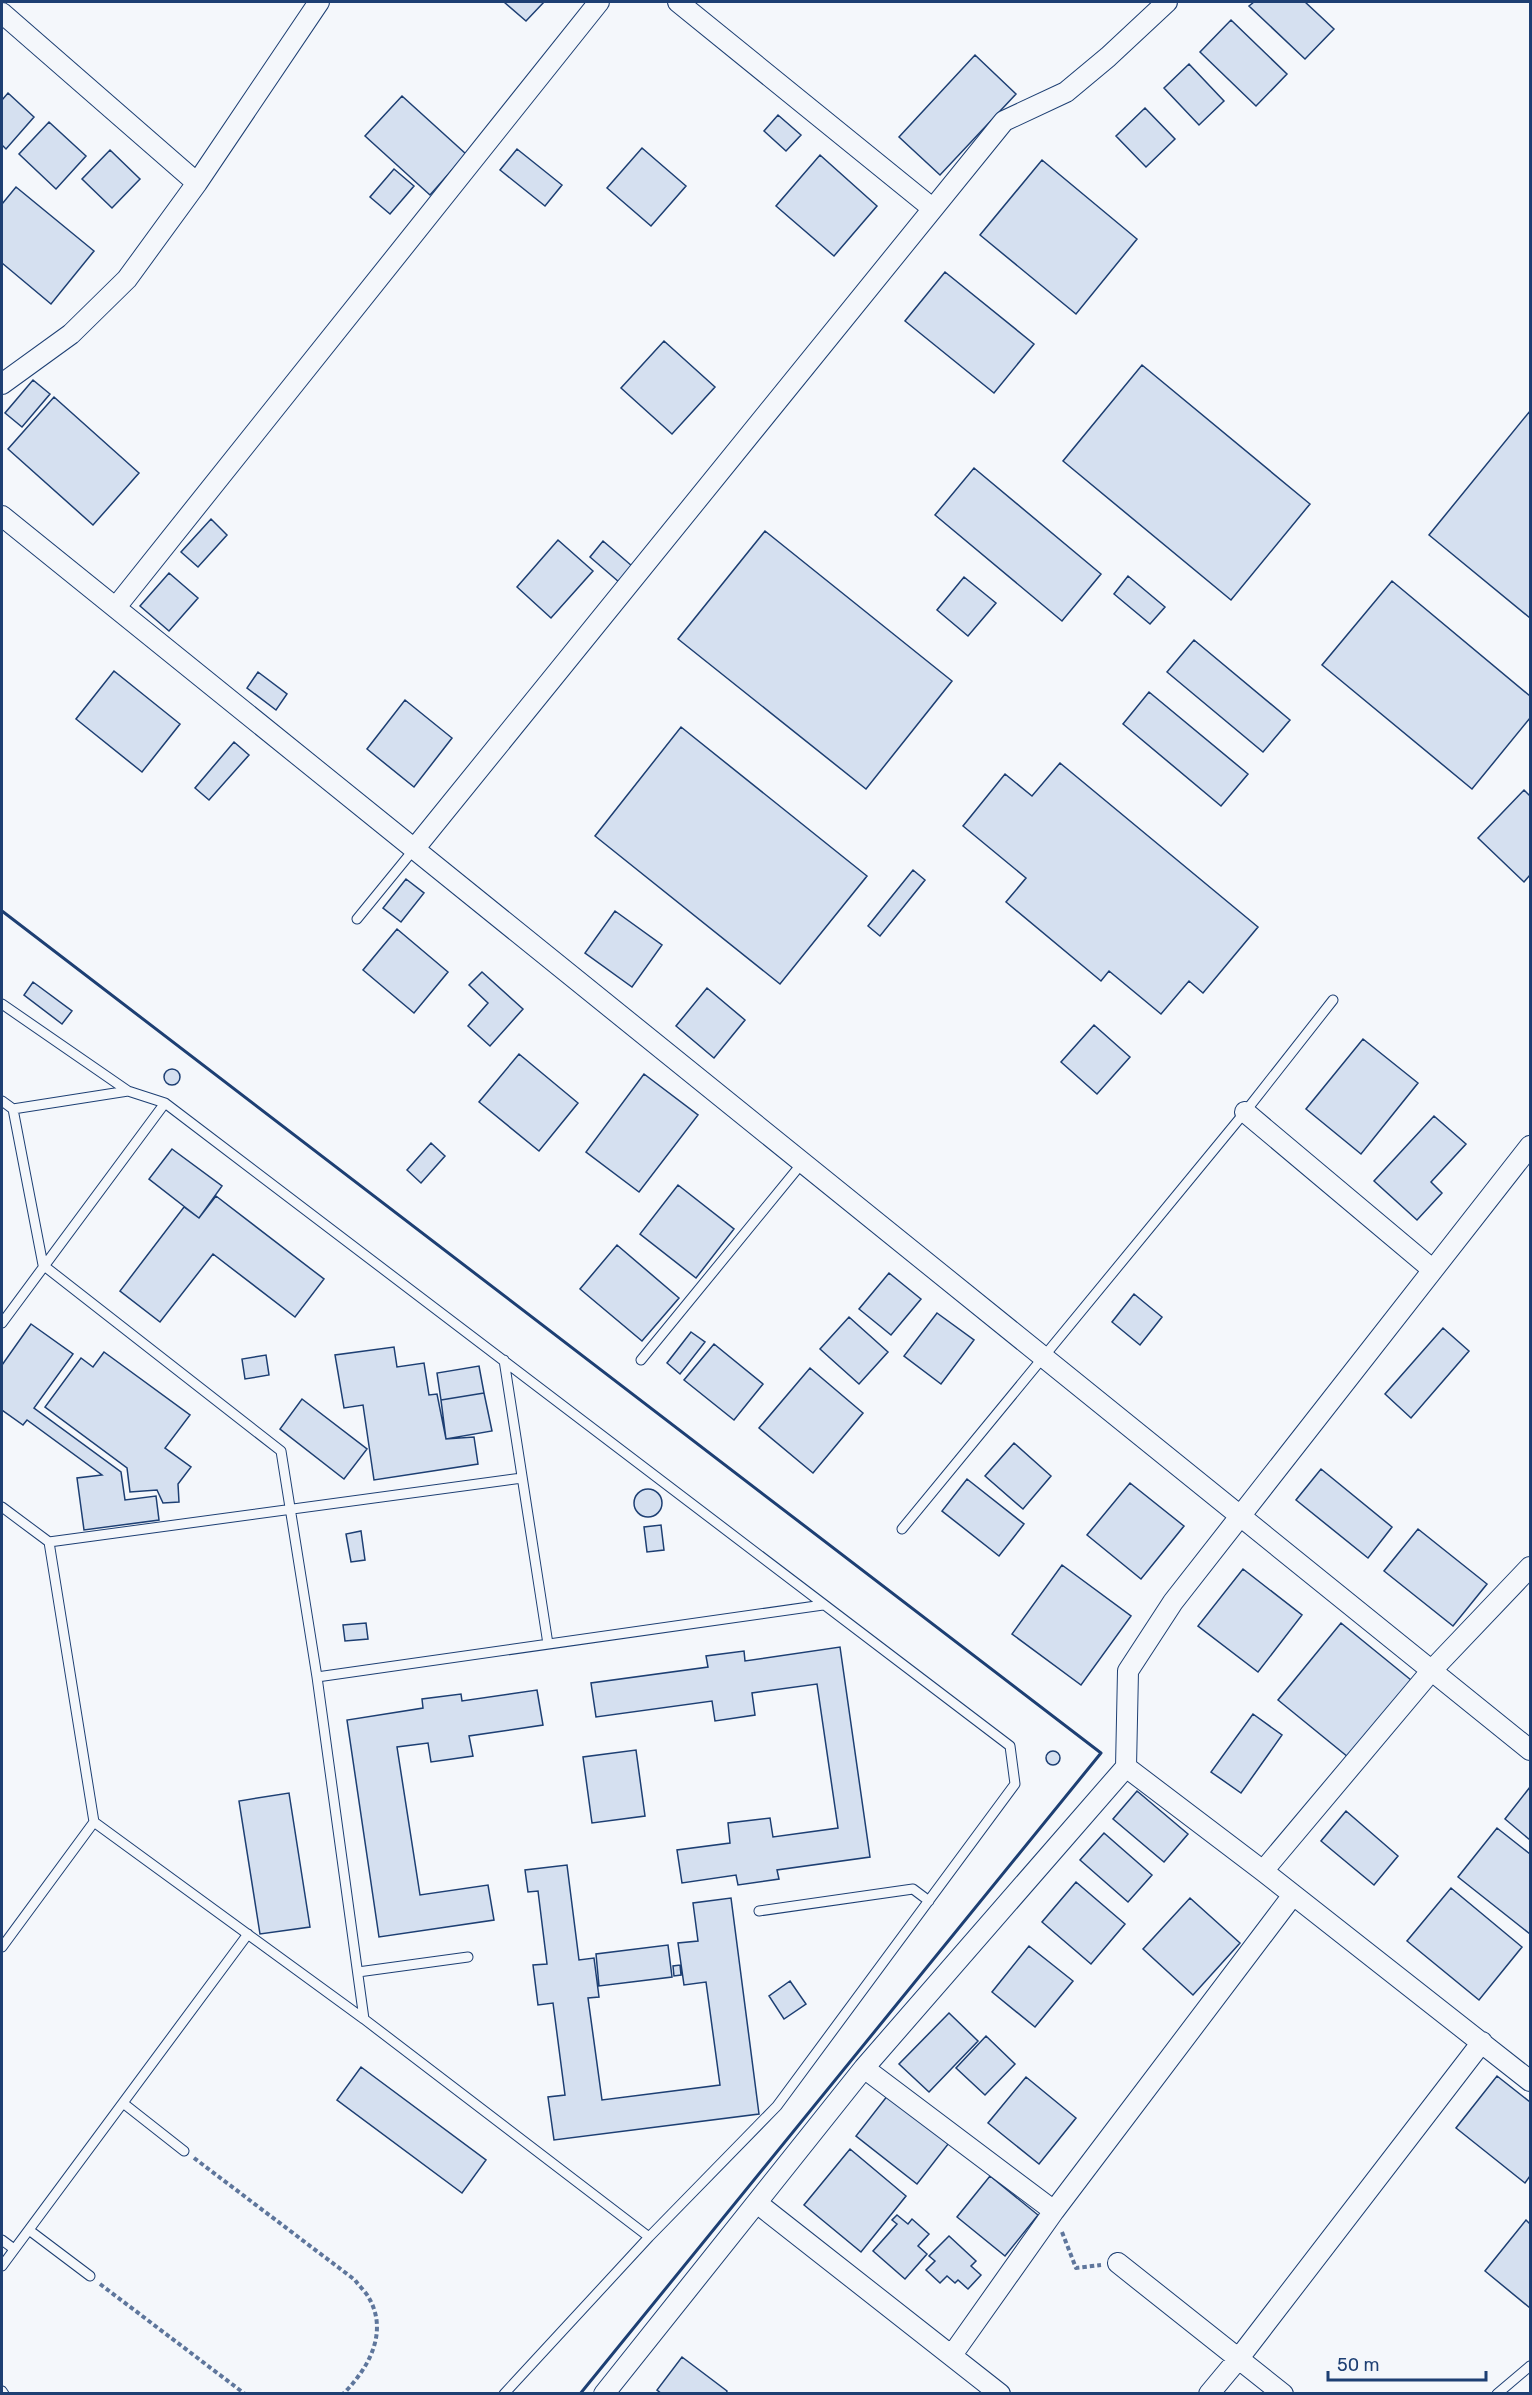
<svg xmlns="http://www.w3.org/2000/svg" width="1532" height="2395" font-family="Rubik,sans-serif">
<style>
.building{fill:#d5e0f0;stroke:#1d3f73;stroke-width:1.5}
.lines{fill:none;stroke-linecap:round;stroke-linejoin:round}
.lane-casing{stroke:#1d3f73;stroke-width:11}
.street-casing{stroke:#1d3f73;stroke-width:22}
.path{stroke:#5e769c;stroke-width:4;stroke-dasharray:4.5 3;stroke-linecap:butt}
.lane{stroke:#f4f7fb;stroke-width:9}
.street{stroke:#f4f7fb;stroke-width:20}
.wall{stroke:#1d3f73;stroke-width:3}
</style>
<rect width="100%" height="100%" fill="#f4f7fb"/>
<!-- building -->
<path class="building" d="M504 2H544L526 21Z
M1254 2H1305L1334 29 1305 59 1249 6Z
M1231 20 1287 74 1256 106 1200 52Z
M975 55 1016 94 940 175 899 137Z
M1189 64 1224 101 1199 125 1164 88Z
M8 93 34 117 6 149 2 145V100Z
M402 96 466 154 430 195 365 136Z
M1145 108 1175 139 1146 167 1116 136Z
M778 115 801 135 786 151 764 131Z
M49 122 86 156 56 189 19 154Z
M642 148 686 186 651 226 607 188Z
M517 149 562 185 545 206 500 170Z
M110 150 140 179 112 208 82 179Z
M820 155 877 206 834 256 776 206Z
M1042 160 1137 239 1076 314 980 235Z
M394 169 414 186 390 214 370 197Z
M16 187 94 251 51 304 2 263V204Z
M945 272 1034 344 994 393 905 321Z
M664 341 715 387 672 434 621 388Z
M1142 365 1310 504 1231 600 1063 461Z
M33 380 50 394 22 427 5 413Z
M54 397 139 473 93 525 8 449Z
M1530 411V618L1429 535Z
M974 468 1101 574 1062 621 935 515Z
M211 519 227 535 198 567 181 552Z
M765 531 952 681 866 789 678 639Z
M558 540 593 571 551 618 517 587Z
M603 541 632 566 619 582 590 557Z
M169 573 198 598 169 631 140 606Z
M1128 576 1165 607 1150 624 1114 594Z
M964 577 996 603 968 636 937 610Z
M1392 581 1530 696V718L1472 789 1322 665Z
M1194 640 1290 720 1263 752 1167 672Z
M114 671 180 724 142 772 76 719Z
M258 672 287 694 276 710 247 688Z
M1149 692 1248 774 1221 806 1123 724Z
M405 700 452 738 414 787 367 749Z
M681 727 867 876 780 984 595 836Z
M234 742 249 755 209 800 195 788Z
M1060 763 1258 927 1203 993 1189 981 1161 1014 1109 971 1101 981 1006 902 1026 878 963 826 1005 774 1032 796Z
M1524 790 1530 796V875L1524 882 1478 838Z
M913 870 925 880 880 936 868 926Z
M406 879 424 893 401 922 383 908Z
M615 911 662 945 632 987 585 953Z
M397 929 448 972 414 1013 363 970Z
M482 972 523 1009 490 1046 468 1026 488 1003 469 985Z
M33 982 72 1011 62 1024 24 995Z
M707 988 745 1020 714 1058 676 1026Z
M1094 1025 1130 1057 1097 1094 1061 1062Z
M1363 1039 1418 1083 1361 1154 1306 1109Z
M519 1054 578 1103 539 1151 479 1102Z
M164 1077a8 8 0 1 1 16 0a8 8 0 1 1-16 0Z
M644 1074 698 1115 639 1192 586 1152Z
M1434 1116 1466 1144 1431 1182 1442 1193 1417 1220 1374 1181Z
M431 1143 445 1156 421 1183 407 1170Z
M172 1149 222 1186 199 1218 149 1179Z
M678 1185 734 1229 696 1278 640 1234Z
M216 1196 324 1279 295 1317 213 1254 160 1322 120 1291 184 1207 199 1218Z
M617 1245 679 1298 642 1341 580 1289Z
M889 1273 921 1299 891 1335 859 1309Z
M1134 1294 1162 1317 1140 1345 1112 1322Z
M937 1313 974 1340 941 1384 904 1356Z
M849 1317 888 1352 859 1384 820 1349Z
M31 1324 73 1354 34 1408 121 1472 125 1500 156 1496 159 1520 84 1530 77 1478 102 1475 27 1420 23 1425 2 1410V1365Z
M1443 1328 1469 1351 1411 1418 1385 1394Z
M691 1332 705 1342 680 1374 667 1363Z
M714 1344 763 1384 734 1420 684 1380Z
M394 1347 397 1367 424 1363 429 1395 437 1394 446 1439 474 1437 478 1464 374 1480 363 1405 344 1408 335 1355Z
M104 1352 190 1415 165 1448 191 1467 178 1484 179 1502 163 1503 157 1490 130 1492 127 1468 45 1407 81 1358 93 1367Z
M266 1355 269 1375 245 1379 242 1359Z
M479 1366 484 1393 441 1400 437 1373Z
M810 1368 863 1413 813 1473 759 1428Z
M484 1393 492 1431 446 1439 441 1400Z
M302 1399 367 1449 344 1479 280 1429Z
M1014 1443 1051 1476 1023 1509 985 1476Z
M1321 1469 1392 1527 1368 1558 1296 1500Z
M967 1479 1024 1524 999 1556 942 1511Z
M1130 1483 1184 1526 1141 1579 1087 1535Z
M634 1503a14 14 0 1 1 28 0a14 14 0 1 1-28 0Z
M661 1525 664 1550 647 1552 644 1527Z
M1418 1529 1487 1584 1453 1626 1384 1571Z
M361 1531 365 1560 351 1562 346 1534Z
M1062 1565 1131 1616 1081 1685 1012 1634Z
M1243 1569 1302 1615 1258 1672 1198 1626Z
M366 1623 368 1639 345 1641 343 1625Z
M1341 1623 1411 1680 1348 1757 1278 1700Z
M840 1647 870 1857 777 1870 779 1879 738 1885 736 1875 682 1883 677 1850 730 1843 728 1823 770 1818 773 1837 838 1828 817 1684 752 1693 755 1715 715 1721 712 1701 596 1717 591 1683 708 1667 706 1656 744 1651 745 1661Z
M537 1690 543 1725 469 1736 473 1756 431 1762 428 1743 397 1747 420 1895 488 1885 494 1920 379 1937 347 1720 423 1708 422 1699 461 1694 462 1701Z
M1253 1714 1282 1735 1241 1793 1211 1772Z
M636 1750 645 1816 592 1823 583 1757Z
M1046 1758a7 7 0 1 1 14 0a7 7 0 1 1-14 0Z
M1530 1787V1840L1505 1819Z
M1137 1791 1188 1834 1164 1862 1113 1819Z
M289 1793 310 1927 260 1934 239 1801Z
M1346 1811 1398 1856 1374 1885 1321 1841Z
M1497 1828 1530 1854V1934L1458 1877Z
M1104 1833 1152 1875 1128 1902 1080 1860Z
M567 1865 579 1960 594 1958 599 1997 588 1998 602 2100 720 2085 706 1982 684 1985 678 1943 698 1941 693 1903 731 1898 759 2114 554 2140 548 2097 565 2095 553 2003 538 2005 533 1965 547 1964 538 1891 528 1892 525 1870Z
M1076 1882 1125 1924 1091 1964 1042 1922Z
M1451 1888 1522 1947 1479 2000 1407 1941Z
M1190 1898 1240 1943 1193 1995 1143 1949Z
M668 1945 672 1977 599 1986 596 1954Z
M1029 1946 1073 1981 1035 2027 992 1992Z
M680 1965 681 1975 674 1976 673 1966Z
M790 1981 806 2004 784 2019 769 1996Z
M949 2013 978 2041 929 2092 899 2064Z
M986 2036 1015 2064 985 2095 956 2068Z
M361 2067 486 2160 462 2193 337 2100Z
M1497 2076 1530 2102V2176L1525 2183 1456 2128Z
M1026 2077 1076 2118 1039 2164 988 2123Z
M888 2095 949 2143 917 2184 856 2136Z
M850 2149 906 2196 861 2252 804 2205Z
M990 2176 1038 2215 1005 2256 957 2217Z
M897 2215 908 2224 912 2219 929 2234 918 2246 927 2254 905 2279 873 2251 897 2224 892 2220Z
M1526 2220 1530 2224V2308L1485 2271Z
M949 2236 976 2261 971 2266 981 2275 968 2289 958 2280 955 2283 947 2276 940 2283 926 2270 935 2261 929 2256Z
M682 2357 727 2391 726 2394H662L657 2390Z"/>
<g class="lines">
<!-- lane casing -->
<g class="lane-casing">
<path id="lane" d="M357 919 415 848
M2 1004 128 1091
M2 1101 13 1109 43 1265 281 1451 317 1677 364 2019
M13 1109 128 1091 165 1103 1010 1746 1015 1784 777 2106 649 2237 504 2394
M2 1323 165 1103
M504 1360 548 1644
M641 1360 803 1162
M2 1507 49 1542 522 1478
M902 1529 1245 1112 1333 1000
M49 1542 94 1822 364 2019 649 2237
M317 1677 823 1605
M759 1911 913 1889 929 1901
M2 1947 94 1822
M358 1972 468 1957
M123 2103 184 2151
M29 2230 90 2276
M2 2240 14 2249
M2 2266 248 1934
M2 2391 4 2394
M1497 2394 1530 2366"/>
</g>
<!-- street casing -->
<g class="street-casing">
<path id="street" d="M678 2 932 208
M2 13 197 183
M2 384 71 334 127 279 197 183 319 2
M2 516 1530 1750
M116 607 599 2
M415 848 1004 121 1066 92 1108 57 1167 2
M1245 1112 1433 1270
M1126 1767 1263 1871 1530 2081
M1263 1871 1432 1670 1530 1567
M864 2068 1054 2211
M757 2203 1000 2394
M1118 2263 1283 2394
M952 2355 1054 2211 1293 1895
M604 2394 864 2068 1126 1767 1128 1671 1173 1602 1530 1146
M1209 2394 1239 2358 1482 2042"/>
</g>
<!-- path -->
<path class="path" d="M194 2158 355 2280C359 2286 366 2292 369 2298 389 2333 368 2369 343 2394
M1062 2232 1076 2268 1101 2265
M100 2284 245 2394"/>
<!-- lane -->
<use href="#lane" class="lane"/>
<!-- street -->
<use href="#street" class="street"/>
<!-- wall -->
<path class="wall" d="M2 911 1101 1753 580 2394"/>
</g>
<!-- border -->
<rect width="1532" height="2395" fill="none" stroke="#1d3f73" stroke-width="6"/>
<!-- scale -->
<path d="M1328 2371v9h158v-9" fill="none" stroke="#1d3f73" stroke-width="3"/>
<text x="1337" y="2371" font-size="18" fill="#1d3f73" stroke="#f4f7fb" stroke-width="4.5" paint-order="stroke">50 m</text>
</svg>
